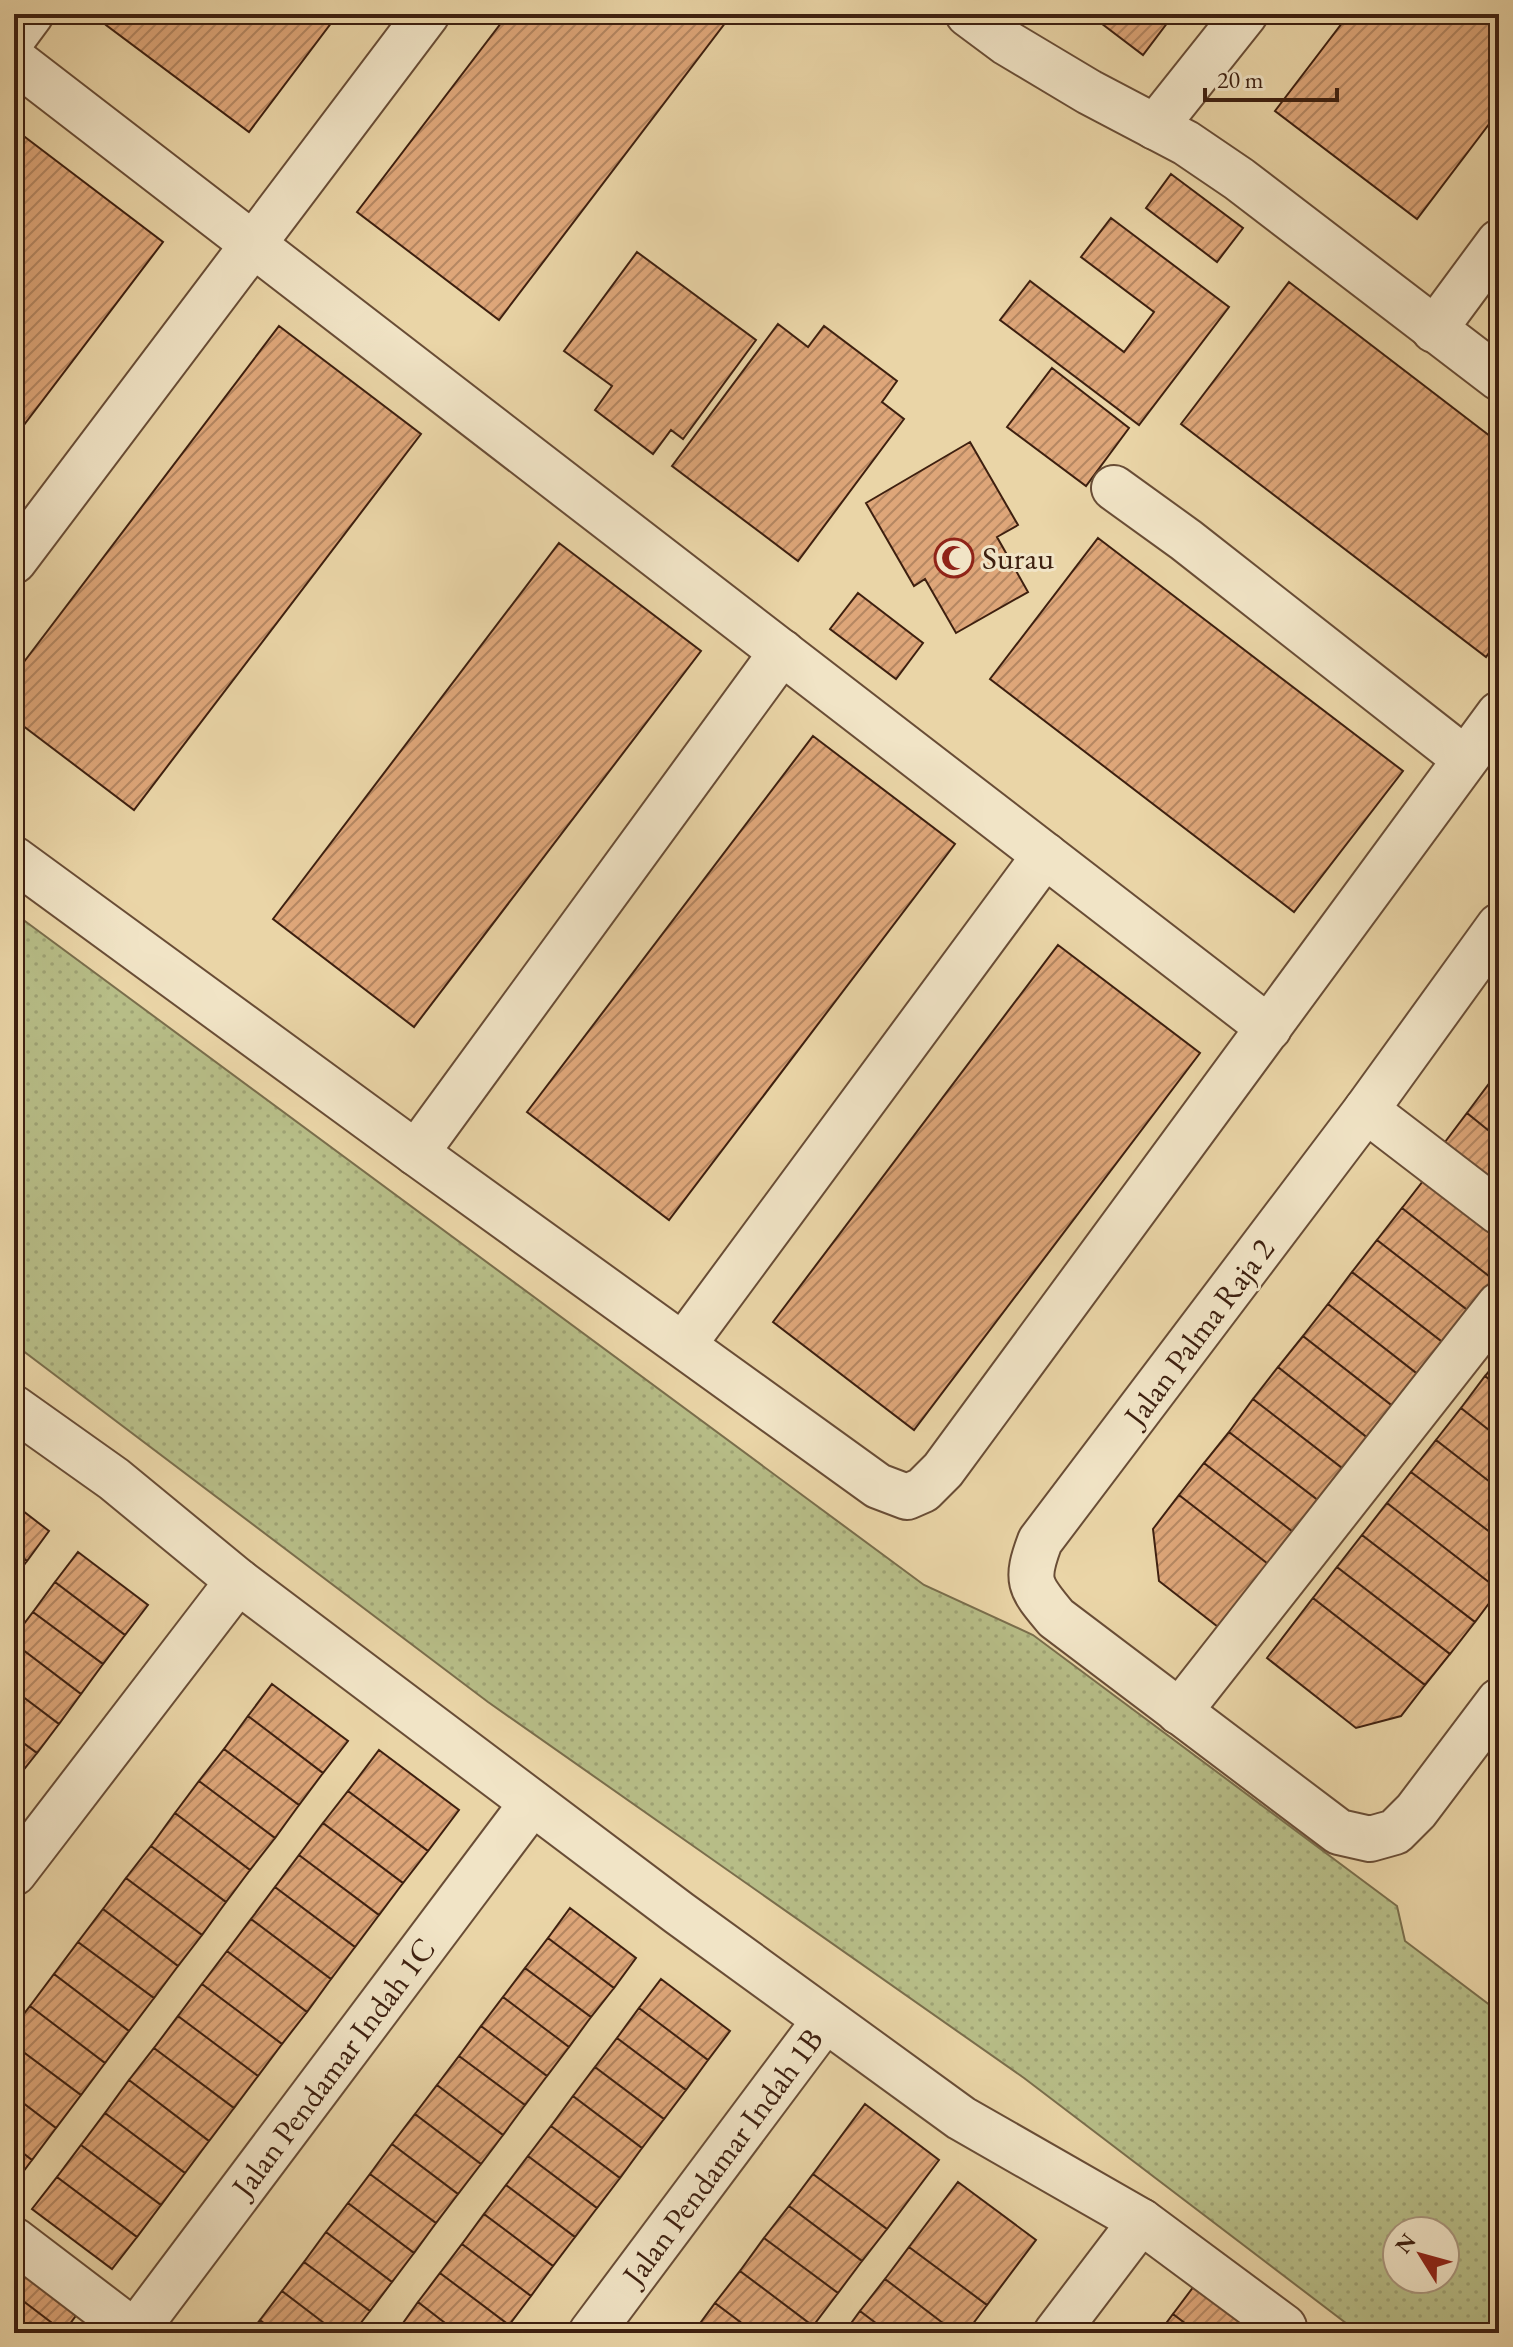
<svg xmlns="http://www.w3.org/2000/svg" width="1513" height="2347" font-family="'EB Garamond',serif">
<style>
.grass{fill:url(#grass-dots);stroke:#7a6e4c;stroke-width:2;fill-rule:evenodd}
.building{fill:url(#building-hatch);stroke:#3e2010;stroke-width:2}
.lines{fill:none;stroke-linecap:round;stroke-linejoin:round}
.minor-casing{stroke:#694d36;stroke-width:48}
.minor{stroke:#f1e4c6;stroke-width:44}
.labels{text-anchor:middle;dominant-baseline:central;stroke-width:6;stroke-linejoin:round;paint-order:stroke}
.poi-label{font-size:32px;fill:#3e2010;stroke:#f1e4c6;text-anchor:start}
.street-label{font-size:32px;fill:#3e2010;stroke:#f1e4c6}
</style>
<defs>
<pattern id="grass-dots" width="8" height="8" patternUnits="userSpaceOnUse" patternTransform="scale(2)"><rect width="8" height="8" fill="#b7bd87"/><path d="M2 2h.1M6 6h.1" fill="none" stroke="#9ea274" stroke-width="1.8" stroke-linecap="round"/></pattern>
<pattern id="building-hatch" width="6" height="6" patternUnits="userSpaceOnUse" patternTransform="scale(2)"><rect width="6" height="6" fill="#dea679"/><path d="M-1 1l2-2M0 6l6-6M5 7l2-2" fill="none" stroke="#b58762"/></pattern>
</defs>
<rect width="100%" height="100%" fill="#ead5a7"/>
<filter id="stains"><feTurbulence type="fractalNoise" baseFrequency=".0025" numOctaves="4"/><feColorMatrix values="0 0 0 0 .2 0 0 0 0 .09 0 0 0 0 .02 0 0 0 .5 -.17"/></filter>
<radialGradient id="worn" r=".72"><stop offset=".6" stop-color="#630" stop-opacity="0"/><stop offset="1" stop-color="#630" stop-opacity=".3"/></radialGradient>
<!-- grass -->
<path class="grass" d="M14 913 924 1585 1033 1635 1397 1906 1405 1941 1499 2012V2333H1359L1024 2078 488 1702 14 1344ZM1397 2231H1445V2279H1397Z"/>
<!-- building -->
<path class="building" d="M115 14H338L249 132 106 25Z
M508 14H732L499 320 357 212Z
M1089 14H1174L1143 55Z
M1349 14H1499V111L1417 219 1275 111Z
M21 134 163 242 14 438V144Z
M1171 174 1243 228 1217 262 1146 208Z
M1111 218 1229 307 1139 425 1000 320 1030 281 1124 352 1154 312 1081 257Z
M637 252 756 340 683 439 671 430 653 454 595 410 612 386 564 351Z
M1289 282 1499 443V639L1486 657 1181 424Z
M778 324 808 347 824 326 897 381 882 402 904 419 798 561 672 466Z
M279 326 421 434 134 810 14 719V675Z
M1052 368 1129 428 1086 486 1007 427Z
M970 442 1018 525 997 537 1028 592 956 633 925 579 914 586 866 503Z
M1098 538 1403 771 1294 912 990 679Z
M559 543 701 651 414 1027 273 919Z
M858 593 923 643 896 679 830 629Z
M813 736 955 844 669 1220 527 1112Z
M1058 945 1200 1053 914 1430 773 1322Z
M1491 1081 1499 1087V1139L1467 1113Z
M1467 1113 1499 1139V1191L1442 1146Z
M1427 1176 1499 1232V1284L1402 1208Z
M1402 1208 1499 1284 1488 1326 1377 1240Z
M1377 1240 1488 1326 1463 1358 1352 1272Z
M1352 1272 1463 1358 1438 1390 1328 1304Z
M1328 1304 1438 1390 1413 1422 1303 1336Z
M1303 1336 1413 1422 1388 1454 1278 1367Z
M1499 1359V1387L1485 1376Z
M1278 1367 1388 1454 1364 1485 1253 1399Z
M1485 1376 1499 1387V1438L1461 1408Z
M1253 1399 1364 1485 1340 1517 1229 1432Z
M1461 1408 1499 1438V1489L1436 1440Z
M1229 1432 1340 1517 1315 1549 1204 1463Z
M1436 1440 1499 1489V1539L1411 1472Z
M1204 1463 1315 1549 1290 1581 1179 1495Z
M1411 1472 1499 1539V1590L1387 1503Z
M1179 1495 1290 1581 1240 1644 1159 1581 1153 1529Z
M1387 1503 1499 1590 1475 1622 1362 1535Z
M14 1504 49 1531 27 1561 14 1551Z
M1362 1535 1475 1622 1450 1654 1337 1567Z
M14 1551 27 1561 14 1578Z
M78 1552 148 1605 125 1635 55 1582Z
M1337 1567 1450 1654 1425 1685 1313 1598Z
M55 1582 125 1635 103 1664 33 1612Z
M1313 1598 1425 1685 1401 1716 1356 1728 1267 1658Z
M33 1612 103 1664 81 1694 14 1643V1637Z
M14 1643 81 1694 59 1724 14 1690Z
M272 1684 348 1741 323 1773 248 1716Z
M14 1690 59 1724 37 1753 14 1736Z
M248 1716 323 1773 299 1805 224 1749Z
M14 1736 37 1753 14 1782Z
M224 1749 299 1805 275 1838 199 1781Z
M379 1750 459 1810 428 1851 348 1791Z
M199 1781 275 1838 250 1870 175 1813Z
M348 1791 428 1851 403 1883 323 1823Z
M175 1813 250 1870 226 1902 151 1846Z
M323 1823 403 1883 379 1915 299 1855Z
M151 1846 226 1902 202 1935 126 1878Z
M299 1855 379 1915 355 1947 275 1887Z
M126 1878 202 1935 178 1966 103 1909Z
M275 1887 355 1947 331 1979 251 1919Z
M570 1908 636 1958 614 1988 548 1938Z
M103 1909 178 1966 154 1998 78 1942Z
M251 1919 331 1979 307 2012 227 1951Z
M548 1938 614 1988 591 2017 525 1968Z
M78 1942 154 1998 129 2031 54 1974Z
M227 1951 307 2012 282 2044 202 1984Z
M525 1968 591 2017 569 2047 503 1997Z
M54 1974 129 2031 105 2063 30 2006Z
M661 1979 730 2031 708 2060 639 2008Z
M202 1984 282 2044 258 2076 178 2016Z
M503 1997 569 2047 547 2076 481 2026Z
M30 2006 105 2063 81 2095 14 2045V2027Z
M639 2008 708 2060 686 2090 617 2038Z
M178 2016 258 2076 234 2108 154 2048Z
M481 2026 547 2076 525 2105 459 2056Z
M617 2038 686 2090 664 2119 595 2067Z
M14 2045 81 2095 56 2128 14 2096Z
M154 2048 234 2108 209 2141 129 2080Z
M459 2056 525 2105 503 2135 437 2085Z
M595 2067 664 2119 642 2148 573 2096Z
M129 2080 209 2141 185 2173 105 2113Z
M437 2085 503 2135 481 2164 415 2114Z
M14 2096 56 2128 32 2160 14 2146Z
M573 2096 642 2148 620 2178 551 2126Z
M865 2104 939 2160 887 2229 813 2174Z
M105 2113 185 2173 161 2205 81 2145Z
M415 2114 481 2164 458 2194 392 2144Z
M551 2126 620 2178 597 2208 528 2156Z
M392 2144 458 2194 436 2223 370 2174Z
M81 2145 161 2205 137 2237 57 2177Z
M14 2146 32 2160 14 2184Z
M528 2156 597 2208 575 2237 506 2185Z
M370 2174 436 2223 414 2253 348 2203Z
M813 2174 887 2229 862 2261 789 2206Z
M57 2177 137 2237 112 2269 32 2209Z
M958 2182 1036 2240 987 2305 909 2247Z
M506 2185 575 2237 553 2266 484 2214Z
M348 2203 414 2253 392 2282 326 2232Z
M789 2206 862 2261 838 2293 764 2238Z
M484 2214 553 2266 531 2296 462 2244Z
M326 2232 392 2282 370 2311 304 2262Z
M764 2238 838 2293 813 2326 740 2271Z
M14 2244 88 2299 64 2332 14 2294Z
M462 2244 531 2296 509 2325 440 2273Z
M909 2247 987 2305 966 2333H956L885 2279Z
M304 2262 370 2311 353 2333H337L282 2291Z
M740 2271 813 2326 808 2333H755L715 2303Z
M440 2273 509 2325 503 2333H458L418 2302Z
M885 2279 956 2333H889L860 2311Z
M1197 2282 1265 2333H1198L1173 2314Z
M282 2291 337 2333H276L260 2320Z
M14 2294 64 2332 63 2333H14Z
M418 2302 458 2333H396Z
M715 2303 755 2333H693Z
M860 2311 889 2333H844Z
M1173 2314 1198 2333H1159Z
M260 2320 276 2333H250Z"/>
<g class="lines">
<!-- minor casing -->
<g class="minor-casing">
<g id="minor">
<path d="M968 14 1007 43 1089 92 1186 143 1239 179 1499 378"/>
<path d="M14 37 31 14"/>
<path d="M14 60 1269 1028"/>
<path d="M1155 127 1245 14"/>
<path d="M1434 330 1499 242"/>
<path d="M1114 488 1186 540 1465 759"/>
<path d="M14 561 427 14"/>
<path d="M14 859 416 1153 878 1486 907 1497 923 1490 943 1470 1499 714"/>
<path d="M1499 926 1366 1110 1040 1541C1025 1581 1029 1586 1056 1618L1339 1832 1370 1839 1395 1832 1416 1811 1499 1701"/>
<path d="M1366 1110 1499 1212"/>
<path d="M416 1153 782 652"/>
<path d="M684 1344 1045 855"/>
<path d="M14 1408 114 1479 238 1581 679 1913 961 2118 1141 2221 1284 2327"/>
<path d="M1179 1712 1499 1305"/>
<path d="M14 1873 238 1581"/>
<path d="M14 2240 136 2333"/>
<path id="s1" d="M134 2333 532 1803"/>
<path id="s2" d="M591 2333 825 2020"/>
<path d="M1056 2333 1141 2221"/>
</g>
</g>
<!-- minor -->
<use href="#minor" class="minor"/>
</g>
<!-- icons -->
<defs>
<g id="mosque-ring" transform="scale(2)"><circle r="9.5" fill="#f1e4c6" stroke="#8f2418" stroke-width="1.5"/><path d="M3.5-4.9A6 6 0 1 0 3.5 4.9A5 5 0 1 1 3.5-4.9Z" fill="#8f2418"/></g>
</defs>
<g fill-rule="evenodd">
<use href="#mosque-ring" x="954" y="558"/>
</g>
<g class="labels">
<!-- poi labels -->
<g class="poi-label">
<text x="982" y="558">Surau</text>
</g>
<!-- street labels -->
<g class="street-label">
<text transform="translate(1199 1332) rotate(-53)">Jalan Palma Raja 2</text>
<text stroke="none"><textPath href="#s1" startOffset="332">Jalan Pendamar Indah 1C</textPath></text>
<text stroke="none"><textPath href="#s2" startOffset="220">Jalan Pendamar Indah 1B</textPath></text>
</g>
</g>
<!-- margin -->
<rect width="1513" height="2347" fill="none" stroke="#ead5a7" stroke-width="48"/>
<rect x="16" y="16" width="1481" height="2315" fill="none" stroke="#3e2010" stroke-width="4"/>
<rect x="24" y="24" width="1465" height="2299" fill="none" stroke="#3e2010" stroke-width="2"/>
<!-- north arrow -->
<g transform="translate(1421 2255) rotate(307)"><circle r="38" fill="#f1e4c6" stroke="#a9967d" stroke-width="2"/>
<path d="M0-6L14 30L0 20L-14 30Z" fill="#8f2418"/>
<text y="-12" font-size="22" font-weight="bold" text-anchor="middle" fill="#3e2010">N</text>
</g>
<!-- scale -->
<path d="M1205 88v12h132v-12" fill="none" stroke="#3e2010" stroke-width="4"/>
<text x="1217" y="88" font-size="24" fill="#3e2010" stroke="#f1e4c6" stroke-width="6" paint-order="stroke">20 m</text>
<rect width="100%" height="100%" filter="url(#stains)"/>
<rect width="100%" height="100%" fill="url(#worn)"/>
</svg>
